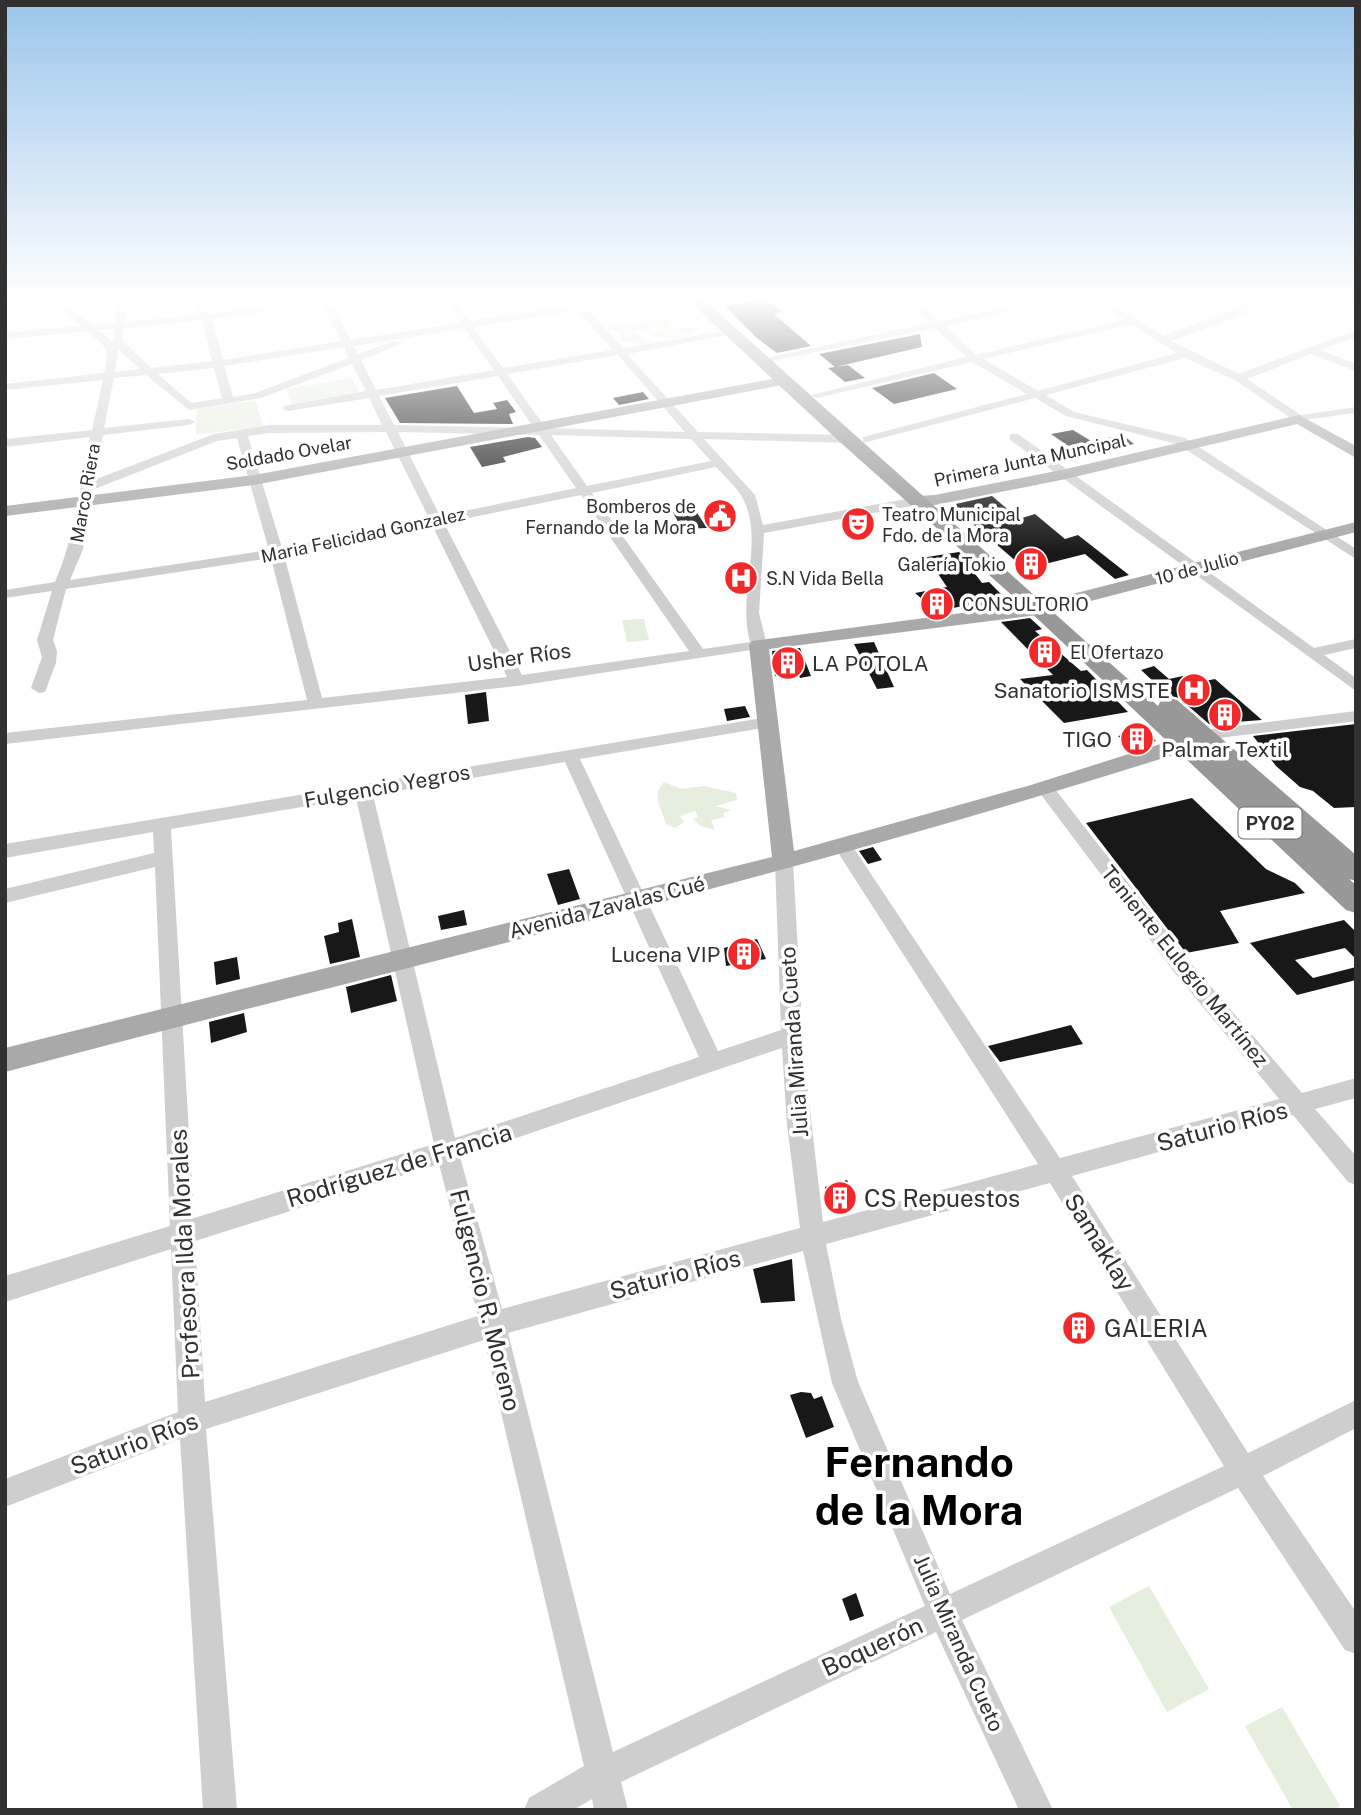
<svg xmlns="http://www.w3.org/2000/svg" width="1361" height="1815" font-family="'Public Sans',sans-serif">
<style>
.green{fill:#e6eede}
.building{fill:#181818}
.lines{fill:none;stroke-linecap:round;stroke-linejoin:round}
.minor{fill:#cecece;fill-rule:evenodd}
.major{fill:#a9a9a9;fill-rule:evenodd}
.highway{fill:#989898;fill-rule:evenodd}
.labels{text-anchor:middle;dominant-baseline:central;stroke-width:7;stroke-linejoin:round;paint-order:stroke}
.far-street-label{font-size:18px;fill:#313131;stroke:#fff}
.far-poi-label{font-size:18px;fill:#313131;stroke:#fff;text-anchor:start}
.shield{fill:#fff;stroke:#6f6f6f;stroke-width:2}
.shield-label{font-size:19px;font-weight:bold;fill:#313131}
.street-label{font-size:21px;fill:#313131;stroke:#fff}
.poi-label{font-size:21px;fill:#313131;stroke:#fff;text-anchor:end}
.near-street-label{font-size:24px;fill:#313131;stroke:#fff}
.near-poi-label{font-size:24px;fill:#313131;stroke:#fff;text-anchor:start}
.near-town-label{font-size:42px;font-weight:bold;fill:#000;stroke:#fff}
</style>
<rect width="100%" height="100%" fill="#fff"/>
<!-- green -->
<path class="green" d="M1188 299H1260L1228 314Z
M663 314 672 321 668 325 672 328 693 327 697 330 691 335 683 333 681 339 651 336 648 333 661 330 653 326 652 329 633 332 651 342 641 346 637 342H624L620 338 622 334 607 328 608 324C617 322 623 324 632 324 642 324 649 317 660 321L661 318 657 315Z
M352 378 359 392 292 404 286 389Z
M255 400 263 426 196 435 197 409Z
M644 619 649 640 627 642 622 620Z
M664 782 682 789 704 786 736 793 737 800 715 806 731 810 723 813 725 817 711 820 715 830 700 826 693 819 698 817 695 811 680 816 684 822 675 828 666 824C663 810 650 796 664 782Z
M1149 1586 1209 1689 1167 1712 1109 1607Z
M1282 1707 1340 1806 1334 1810H1293L1245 1726Z"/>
<!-- building -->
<path class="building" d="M766 299 783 312 774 314 811 346 777 353 757 338 725 306Z
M920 334 922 347 835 367 819 354Z
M848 365 865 378 845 382 828 368Z
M934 373 957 389 894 404 872 388Z
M457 386 474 413 497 409 493 403 507 400 516 412 509 414 513 424 400 423 385 398Z
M643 392 649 399 619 405 613 398Z
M1073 430 1091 441 1123 435 1134 444 1081 455 1051 434Z
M528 437 535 438 542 447 503 457 506 462 482 467 470 447Z
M992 496 1019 519 1035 514 1065 539 1078 535 1129 575 1115 579 1085 554 1025 569 951 505Z
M690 502 707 528 682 529 670 507Z
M959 552 969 562H966L982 583 989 582 1011 604 968 610 964 606 936 611 915 593 947 587 934 568 928 569 921 558Z
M1030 618 1042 629 1035 631 1081 671 1087 670 1128 712 1064 723 1020 679 1053 675 1001 622Z
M874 642 894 687 877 689 854 644Z
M800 648 811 676 800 678 798 673 775 676 772 651Z
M1154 666 1169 679 1183 676 1190 684 1215 679 1262 720 1209 724 1179 698 1168 695 1141 670Z
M486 692 489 721 468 724 465 695Z
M745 706 750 717 727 721 724 709Z
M1356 724V807L1334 808 1313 791 1300 787 1276 766 1253 736Z
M1145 730 1156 741 1129 747 1118 736Z
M1192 798 1266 869 1295 883 1305 893 1220 911 1239 943 1186 953 1086 823Z
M873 847 882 860 868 864 859 851Z
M569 869 580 899 558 905 547 874Z
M464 910 467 925 441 930 438 916Z
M352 919 360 957 330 964 324 936 339 932 338 923Z
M1344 920 1356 932V959L1345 948 1295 960 1313 978 1356 967V980L1297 995 1250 943Z
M757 939 766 959 726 966 724 948Z
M237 957 240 979 216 985 214 962Z
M391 975 397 1001 351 1013 346 987Z
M244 1013 247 1032 211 1043 209 1022Z
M1071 1025 1083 1044 1000 1062 988 1046Z
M847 1180 856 1204 828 1210 825 1187Z
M792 1259 795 1301 761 1303 753 1269Z
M1087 1318 1094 1332 1071 1338 1063 1324Z
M801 1392 811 1393 814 1399 822 1396 834 1427 806 1438 790 1395Z
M856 1593 864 1616 850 1621 842 1599Z"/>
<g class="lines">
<!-- minor -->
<path class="minor" d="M5 299H11L8 304 5 305Z
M50 299H61L92 325 115 323 118 299H128L125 322 200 315 193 299H203L209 314 307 299H335L331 302 351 340 461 323 444 299H454L470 321 573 305 568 299H579L582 303 633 299 587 308 623 348 732 330 737 333 627 354 698 432 847 435 853 439 847 443 704 439 755 495 763 525 917 497 923 501 917 505 764 533 759 613 767 645 764 648 517 686 5 744V733L307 700 271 558 66 589 53 640 57 651 56 663 45 692 39 693 31 688 42 657 37 640 52 591 5 598V590L55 582C75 536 80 486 90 437L5 447V439L92 430 103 380 5 390V384L104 373C110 347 107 348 87 331L5 339V333L81 326ZM322 303 341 341 223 360 212 319ZM577 310 613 350 503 368 473 327ZM202 320 212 361 151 368 122 340 124 328ZM464 328 494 370 376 390 361 360 403 343 394 341 358 354 354 346ZM114 329 113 342 98 330ZM344 347 349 358 255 393 233 397 224 366ZM118 349 140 369 115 372ZM618 355 685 432 546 428 507 374ZM352 364 366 391 288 405 282 408 288 411 369 398 382 425H269L214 434 94 480 103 435 189 425 195 422 189 419 104 428 114 378 146 375 189 410 261 398ZM214 368 222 398 191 403 158 374ZM498 376 534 428 394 425 379 396ZM386 432 429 518 282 548 248 436 269 433ZM398 432 539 435 576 488 440 516ZM551 435 691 439 711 461 587 486ZM237 438 269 550 70 580 83 549 92 490 217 441ZM716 467C725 477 739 489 744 501 764 541 737 597 750 642L703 649 592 493ZM581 495 689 651 522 675 444 523ZM432 525 507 677 322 698 284 555Z
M715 299H747L710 306 705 303Z
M906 299H917L940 321 1045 299H1067L945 326 976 355 1124 320 1092 299H1105L1164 336 1259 299H1273L1232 319 1171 341 1239 374 1356 330V337L1320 350 1356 364V371L1311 354 1247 379 1301 415 1356 407V413L1295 421 1235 380 1185 358 1046 395 1074 412 1185 438 1356 549V559L1177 444 1066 416 1035 398 863 443V437L1027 394 972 362 817 398 811 395 966 357 935 328 771 361 766 358 930 323ZM1131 324 1177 353 1038 391 983 359Z
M1343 299H1356V306L1345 301Z
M1010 434H1018L1314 648 1356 639V648L1324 655 1356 678V691L1010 440Z
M1356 711V721L1203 740 1195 735 1203 730Z
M768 717 776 722 774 726 580 759 718 1051 781 1030 775 862 777 857H791L793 862 804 1059 823 1222 1038 1164 837 851 834 846 837 841H849L1060 1158 1279 1099 1175 973 1039 792 1036 788 1039 784H1051L1189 961 1302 1093 1356 1078V1098L1315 1109 1356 1156V1185L1348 1182 1293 1115 1072 1176 1248 1453 1356 1400V1428L1263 1476 1356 1612V1654L1345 1650 1238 1488 962 1620 1053 1810H1019L936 1632 621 1782 628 1810H594L592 1799 573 1810H524L529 1798 584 1766 484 1340 206 1429 237 1810H203L180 1439 5 1507V1479L178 1412 171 1249 5 1302V1276L170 1226 155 867 5 903V889L154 853 153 832 5 858V844ZM565 762 699 1057 455 1138 373 795ZM356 798 434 1144 194 1218 171 829ZM782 1048 787 1125 800 1228 502 1309 460 1157ZM439 1164 478 1316 205 1402 195 1241ZM1050 1183 1224 1466 950 1594 858 1382 841 1319 826 1244ZM803 1251 832 1383 925 1606 613 1752 508 1333Z"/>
<!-- major -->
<path class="major" d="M783 377 790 381 788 384 254 485 5 516V506L254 475Z
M1299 415 1356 446V458L1297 424 1066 479 935 505 917 506 909 501 917 496 935 495 1066 469Z
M1356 522V532L1037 615 769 649 794 851 1031 785 1176 739 1203 728 1210 730 1214 735 1210 740 1192 749C801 874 402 967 5 1072V1048L772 857 749 645 752 641 1037 603Z"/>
<!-- highway -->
<path class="highway" d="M687 299H703L1158 706 1161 700 1169 698 1177 700 1356 855V881L1349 879 1356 885V913L1346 910 1024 606 841 443Z"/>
</g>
<!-- sky -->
<linearGradient id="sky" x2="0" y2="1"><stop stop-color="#9bc5eb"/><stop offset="0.54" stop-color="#fff"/><stop offset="1" stop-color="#fff" stop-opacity="0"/></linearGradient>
<rect width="1361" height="554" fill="url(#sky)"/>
<!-- icons -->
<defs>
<g id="civic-disc" transform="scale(1.75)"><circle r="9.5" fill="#f1292a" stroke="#fff"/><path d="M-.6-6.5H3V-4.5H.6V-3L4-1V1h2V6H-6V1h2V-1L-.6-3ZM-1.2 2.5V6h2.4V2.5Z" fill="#fff"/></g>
<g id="theatre-disc" transform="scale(1.75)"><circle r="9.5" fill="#f1292a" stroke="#fff"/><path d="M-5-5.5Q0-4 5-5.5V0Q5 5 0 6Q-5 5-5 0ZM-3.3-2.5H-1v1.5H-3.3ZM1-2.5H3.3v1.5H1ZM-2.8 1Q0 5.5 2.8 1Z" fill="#fff"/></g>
<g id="building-disc" transform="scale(1.75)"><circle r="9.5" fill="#f1292a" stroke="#fff"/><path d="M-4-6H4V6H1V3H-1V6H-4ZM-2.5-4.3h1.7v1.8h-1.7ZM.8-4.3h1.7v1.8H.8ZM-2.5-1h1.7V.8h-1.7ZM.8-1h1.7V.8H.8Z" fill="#fff"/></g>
<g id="hospital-disc" transform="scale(1.75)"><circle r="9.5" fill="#f1292a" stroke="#fff"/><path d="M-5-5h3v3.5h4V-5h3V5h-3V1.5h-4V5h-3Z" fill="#fff"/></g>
</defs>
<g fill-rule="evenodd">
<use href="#civic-disc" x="720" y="516"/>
<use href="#theatre-disc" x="858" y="524"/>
<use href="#building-disc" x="1031" y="564"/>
<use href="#hospital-disc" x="741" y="578"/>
<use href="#building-disc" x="937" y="604"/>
<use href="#building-disc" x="1045" y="652"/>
<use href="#building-disc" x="788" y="663"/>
<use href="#hospital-disc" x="1194" y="690"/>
<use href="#building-disc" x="1225" y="715"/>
<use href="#building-disc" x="1137" y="739"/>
<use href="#building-disc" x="744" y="954"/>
<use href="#building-disc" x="840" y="1198"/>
<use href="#building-disc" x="1079" y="1328"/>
</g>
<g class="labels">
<!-- far-street labels -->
<g class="far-street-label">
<text transform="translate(289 453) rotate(-10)">Soldado Ovelar</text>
<text transform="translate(1030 460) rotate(-12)">Primera Junta Muncipal</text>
<text transform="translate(85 493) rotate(-80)">Marco Riera</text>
<text transform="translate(363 535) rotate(-12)">Maria Felicidad Gonzalez</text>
<text transform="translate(1197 568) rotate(-15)">10 de Julio</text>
</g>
<!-- far-poi labels -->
<g class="far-poi-label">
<text x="696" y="506" text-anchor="end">Bomberos de<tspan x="696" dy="21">Fernando de la Mora</tspan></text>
<text x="882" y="514">Teatro Municipal<tspan x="882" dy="21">Fdo. de la Mora</tspan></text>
<text x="1006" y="564" text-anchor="end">Galería Tokio</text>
<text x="766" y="578">S.N Vida Bella</text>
<text x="962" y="604">CONSULTORIO</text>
<text x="1070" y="652">El Ofertazo</text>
</g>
<!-- shield labels -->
<rect class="shield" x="1238.5" y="807.5" width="63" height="31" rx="5"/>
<g class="shield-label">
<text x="1270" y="823">PY02</text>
</g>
<!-- street labels -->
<g class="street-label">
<text transform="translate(519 657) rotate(-8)">Usher Ríos</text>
<text transform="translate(387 786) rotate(-10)">Fulgencio Yegros</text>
<text transform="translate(607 907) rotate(-14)">Avenida Zavalas Cué</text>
<text transform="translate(1185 966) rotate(51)">Teniente Eulogio Martínez</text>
<text transform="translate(794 1042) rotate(-94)">Julia Miranda Cueto</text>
<text transform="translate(959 1643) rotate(66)">Julia Miranda Cueto</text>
</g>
<!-- poi labels -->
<g class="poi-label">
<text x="812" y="663" text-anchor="start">LA POTOLA</text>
<text x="1170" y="690">Sanatorio ISMSTE</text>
<text x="1112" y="739">TIGO</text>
<text x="1225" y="749" text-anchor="middle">Palmar Textil</text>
<text x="720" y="954">Lucena VIP</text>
</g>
<!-- near-street labels -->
<g class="near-street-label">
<text transform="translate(1222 1126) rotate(-15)">Saturio Ríos</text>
<text transform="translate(399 1165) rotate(-17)">Rodríguez de Francia</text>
<text transform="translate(1100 1242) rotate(58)">Samaklay</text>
<text transform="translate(184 1254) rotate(-93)">Profesora Ilda Morales</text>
<text transform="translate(675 1274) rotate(-15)">Saturio Ríos</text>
<text transform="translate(486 1300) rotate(76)">Fulgencio R. Moreno</text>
<text transform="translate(134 1443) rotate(-21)">Saturio Ríos</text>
<text transform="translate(872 1646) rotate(-25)">Boquerón</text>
</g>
<!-- near-poi labels -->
<g class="near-poi-label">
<text x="864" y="1198">CS Repuestos</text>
<text x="1104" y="1328">GALERIA</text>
</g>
<!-- near-town labels -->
<g class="near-town-label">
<text x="919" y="1461">Fernando<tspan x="919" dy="48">de la Mora</tspan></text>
</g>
</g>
<!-- border -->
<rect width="1361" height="1815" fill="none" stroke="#313131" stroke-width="14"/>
</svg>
